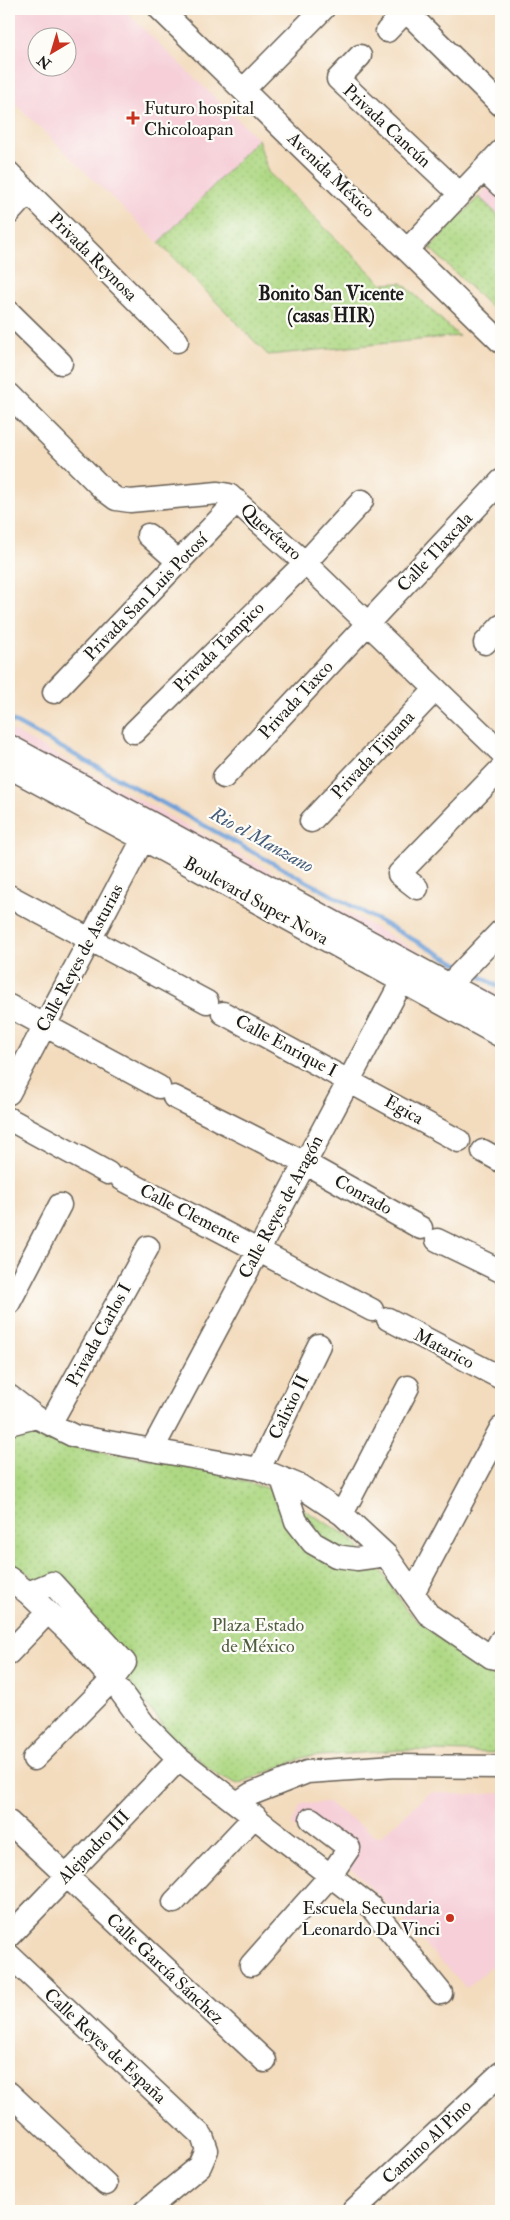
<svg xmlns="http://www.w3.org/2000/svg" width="510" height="2220" font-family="'IM FELL Double Pica',serif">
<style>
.built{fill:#f6cfd8;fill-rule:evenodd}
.park{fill:url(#park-dots);stroke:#657a50}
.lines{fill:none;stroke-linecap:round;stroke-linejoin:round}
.stream{stroke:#6b9dd6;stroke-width:4.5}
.minor-casing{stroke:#675f54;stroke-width:25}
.minor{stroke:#fff;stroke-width:22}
.poi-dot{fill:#c8321e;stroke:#fdfcf7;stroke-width:2}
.labels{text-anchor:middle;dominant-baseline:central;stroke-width:4.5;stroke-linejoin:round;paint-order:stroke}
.poi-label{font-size:18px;fill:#1c1c1c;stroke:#fdfcf7;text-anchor:start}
.street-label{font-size:18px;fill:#1c1c1c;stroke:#fdfcf7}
.park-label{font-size:18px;fill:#4f5e40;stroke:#fdfcf7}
.neighbourhood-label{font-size:19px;font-weight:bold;fill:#1c1c1c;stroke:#fdfcf7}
.water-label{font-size:19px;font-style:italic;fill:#445c79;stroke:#fdfcf7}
</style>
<defs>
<pattern id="park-dots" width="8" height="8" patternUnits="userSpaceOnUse" patternTransform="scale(1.25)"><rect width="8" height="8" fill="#aed883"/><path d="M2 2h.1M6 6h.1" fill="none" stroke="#95b971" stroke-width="1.8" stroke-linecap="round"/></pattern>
</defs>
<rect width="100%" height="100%" fill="#fdfcf7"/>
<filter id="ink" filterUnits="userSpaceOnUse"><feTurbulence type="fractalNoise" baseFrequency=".02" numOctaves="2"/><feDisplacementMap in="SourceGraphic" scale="10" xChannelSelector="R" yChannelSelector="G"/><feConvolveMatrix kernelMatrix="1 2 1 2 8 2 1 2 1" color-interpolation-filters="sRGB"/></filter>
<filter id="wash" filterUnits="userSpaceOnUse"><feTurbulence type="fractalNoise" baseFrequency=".0096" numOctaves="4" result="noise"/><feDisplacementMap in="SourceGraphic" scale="20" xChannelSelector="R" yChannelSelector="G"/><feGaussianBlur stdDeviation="1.12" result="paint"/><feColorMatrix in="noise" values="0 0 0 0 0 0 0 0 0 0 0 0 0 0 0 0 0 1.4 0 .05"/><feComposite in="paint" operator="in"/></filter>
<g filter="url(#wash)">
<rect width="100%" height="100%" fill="#f3dbbd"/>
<!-- built -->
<path class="built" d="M9 9H123L258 139 159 243 9 98ZM38 38H68V68H38Z
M501 172V218L479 197Z
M9 729 501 996V1020L9 753Z
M430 1792 468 1795 501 1793V1959L466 1988 361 1877 292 1825 301 1804 328 1803 379 1838Z"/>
<!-- park -->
<path class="park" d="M258 139 268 172 382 284 402 283 459 336 268 355 159 243Z
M479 197 501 218V317L430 248Z
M42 1429 90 1451 187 1464 269 1489 346 1535 378 1565 406 1610 458 1654 501 1678V1753L403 1750 305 1757 238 1784 217 1775 172 1737 130 1684 30 1575 9 1559V1433Z"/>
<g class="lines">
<!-- stream -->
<path class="stream" d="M9 719 460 965
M471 971 501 988"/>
</g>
</g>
<g filter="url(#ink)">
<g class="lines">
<!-- minor casing -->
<g class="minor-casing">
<path id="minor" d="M160 9 501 342
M387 31 406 11 501 105
M360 56 338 79 460 194
M243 90 323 9
M484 170 501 186
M9 173 177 341
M9 213 28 192
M407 250 501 151
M9 312 61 363
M9 395 104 490 116 499 130 501 218 493 229 495 305 563 501 752
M148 535 180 563
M485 643 501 626
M54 692 237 501
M134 732 305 563 362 501
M9 746 501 1013
M9 767 143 839 501 1036
M224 777 501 481
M311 821 436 689
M417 888 399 874 501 769
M9 896 207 1002
M449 985 501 931
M9 1006 159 1087
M223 1013 459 1141
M9 1093 150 826
M174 1097 305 1163 421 1228
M9 1119 108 1173
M483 1151 501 1161
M122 1179 372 1310
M437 1240 501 1271
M9 1303 60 1205
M388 1319 501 1378
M9 1396 36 1417 74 1436 259 1469 300 1486 342 1514 386 1555 428 1614 491 1657 501 1659
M9 1424 36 1417
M50 1424 148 1247
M152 1450 409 968
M259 1469 319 1345
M282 1479 296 1521 313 1543 336 1556 357 1559 386 1555
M342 1514 408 1387
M9 1578 28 1593 72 1635 112 1680 144 1724 179 1759 371 1907 441 1993
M28 1593 52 1583 125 1663 112 1680 34 1759
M413 1593 501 1428
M9 1653 48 1612
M491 1657 501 1640
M237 1803 251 1794 307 1772 395 1766 501 1767
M9 1822 265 2061
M174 1902 255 1816
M9 1936 179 1759
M9 1955 202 2136 207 2150 200 2166 145 2211
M251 1965 331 1875 349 1848 311 1819
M9 2093 106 2184
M353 2211 501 2073"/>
</g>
<!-- minor -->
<use href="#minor" class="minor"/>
</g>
</g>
<!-- markers -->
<g class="poi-dot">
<path d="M130.5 110.5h5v5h5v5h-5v5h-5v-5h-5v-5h5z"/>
<circle cx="450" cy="1918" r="5"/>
</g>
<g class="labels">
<!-- poi labels -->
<g class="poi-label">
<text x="144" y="108">Futuro hospital<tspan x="144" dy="21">Chicoloapan</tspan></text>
<text x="440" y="1908" text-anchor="end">Escuela Secundaria<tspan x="440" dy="21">Leonardo Da Vinci</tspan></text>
</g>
<!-- street labels -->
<g class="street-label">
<text transform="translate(387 126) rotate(43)">Privada Cancún</text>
<text transform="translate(331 175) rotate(44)">Avenida México</text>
<text transform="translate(93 257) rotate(45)">Privada Reynosa</text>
<text transform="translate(271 532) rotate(42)">Querétaro</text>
<text transform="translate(435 552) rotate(-47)">Calle Tlaxcala</text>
<text transform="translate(146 597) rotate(-46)">Privada San Luis Potosí</text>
<text transform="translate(219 647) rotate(-45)">Privada Tampico</text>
<text transform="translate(296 700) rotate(-47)">Privada Taxco</text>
<text transform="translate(373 755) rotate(-47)">Privada Tijuana</text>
<text transform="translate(256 901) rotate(29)">Boulevard Super Nova</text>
<text transform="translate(80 958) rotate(-62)">Calle Reyes de Asturias</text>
<text transform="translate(286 1046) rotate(28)">Calle Enrique I</text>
<text transform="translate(404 1110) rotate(29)">Egica</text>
<text transform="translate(363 1195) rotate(29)">Conrado</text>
<text transform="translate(281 1207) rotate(-62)">Calle Reyes de Aragón</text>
<text transform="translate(190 1214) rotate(27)">Calle Clemente</text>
<text transform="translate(99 1335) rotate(-61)">Privada Carlos I</text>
<text transform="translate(444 1349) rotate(28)">Matarico</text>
<text transform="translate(289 1407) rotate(-64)">Calixio II</text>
<text transform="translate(94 1847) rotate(-46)">Alejandro III</text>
<text transform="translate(165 1969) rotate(43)">Calle García Sánchez</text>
<text transform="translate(105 2046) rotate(43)">Calle Reyes de España</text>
<text transform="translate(427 2142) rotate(-43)">Camino Al Pino</text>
</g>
<!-- park labels -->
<g class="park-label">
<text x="258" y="1625">Plaza Estado<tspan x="258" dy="21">de México</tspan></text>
</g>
<!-- neighbourhood labels -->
<g class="neighbourhood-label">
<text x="331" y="294">Bonito San Vicente<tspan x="331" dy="22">(casas HIR)</tspan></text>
</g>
<!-- water labels -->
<g class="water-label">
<text transform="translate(262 840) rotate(29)">Rio el Manzano</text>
</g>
</g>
<!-- margin -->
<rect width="510" height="2220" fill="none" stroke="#fdfcf7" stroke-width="30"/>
<!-- north arrow -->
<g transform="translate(52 52) rotate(218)"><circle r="24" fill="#fdfcf7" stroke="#a3a29f"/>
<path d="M0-4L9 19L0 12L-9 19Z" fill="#c8321e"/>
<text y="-8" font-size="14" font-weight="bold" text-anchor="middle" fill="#1c1c1c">N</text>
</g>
</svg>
